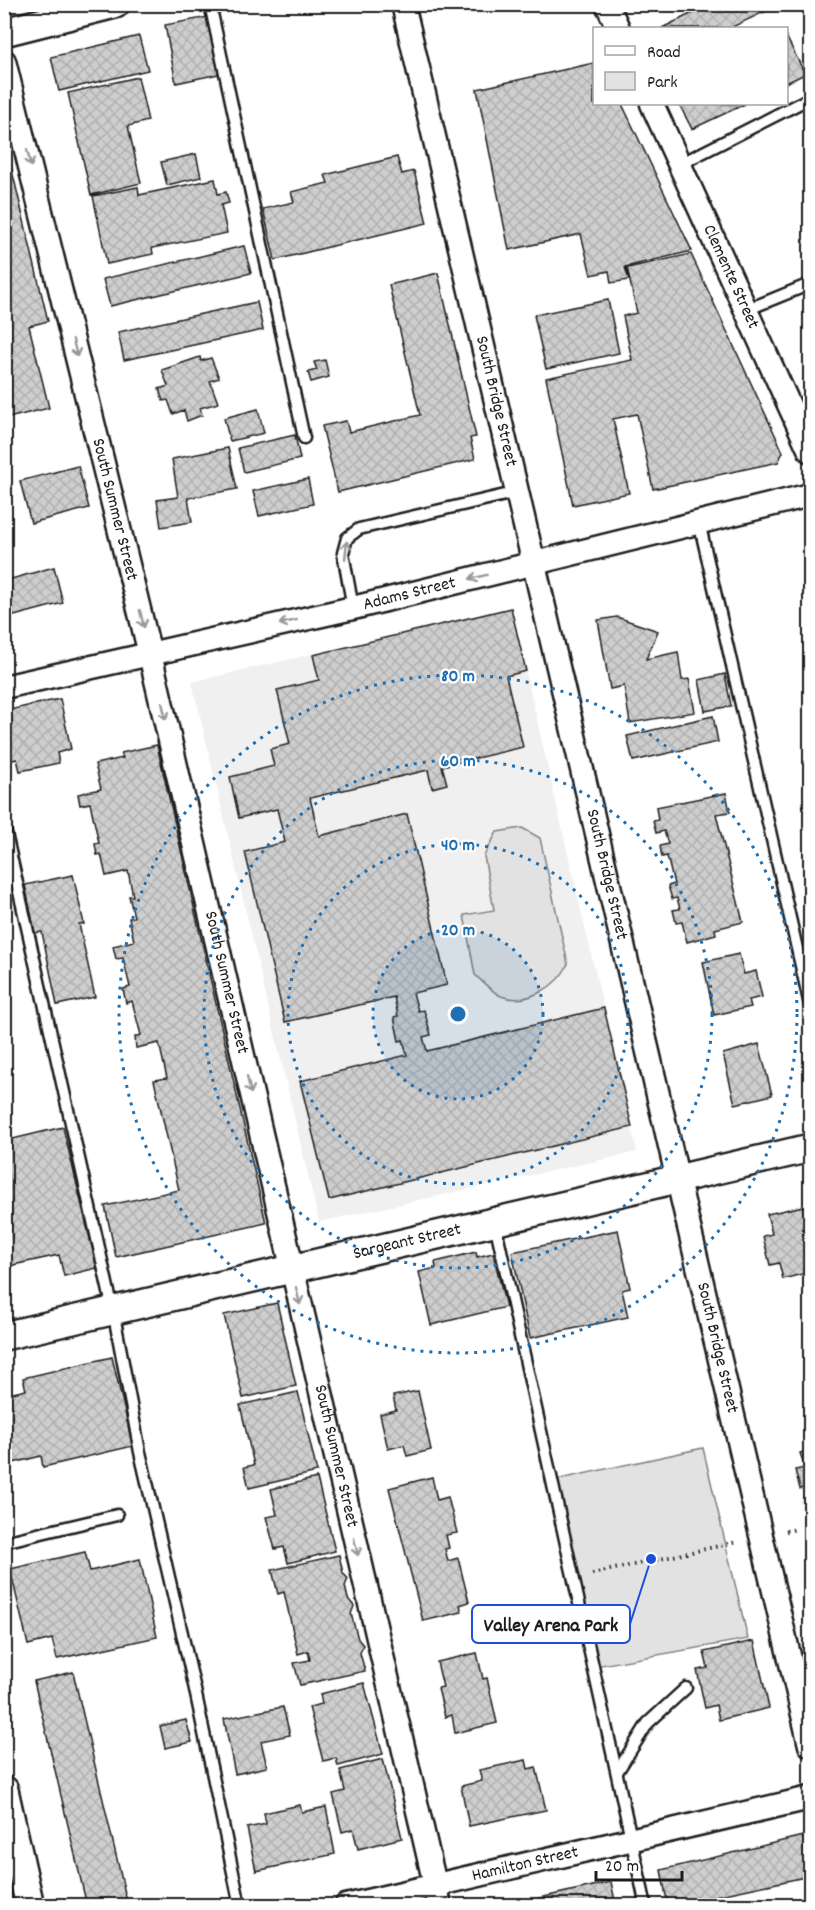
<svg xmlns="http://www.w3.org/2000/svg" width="815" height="1910" font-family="Dekko,sans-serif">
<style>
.built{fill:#f0f0f0}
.green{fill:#e2e2e2;stroke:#7f7f7f;stroke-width:1.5}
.building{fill:url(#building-cross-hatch);stroke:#1c1c1c;stroke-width:1.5}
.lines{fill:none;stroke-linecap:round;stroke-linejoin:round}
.service-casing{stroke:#1c1c1c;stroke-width:15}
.minor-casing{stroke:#1c1c1c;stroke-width:27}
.tertiary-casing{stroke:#1c1c1c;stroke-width:32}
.path{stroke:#1c1c1c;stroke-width:4;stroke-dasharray:1.5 4.5;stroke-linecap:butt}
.service{stroke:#fff;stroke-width:10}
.minor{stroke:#fff;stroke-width:22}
.tertiary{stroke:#fff;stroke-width:27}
.oneway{stroke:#999}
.ring{fill:none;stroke:#1f6fb2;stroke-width:3;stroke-dasharray:3 6}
.labels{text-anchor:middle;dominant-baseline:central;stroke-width:4.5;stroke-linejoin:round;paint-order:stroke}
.street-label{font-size:18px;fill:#1c1c1c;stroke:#fff}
.centre{fill:#1f6fb2;stroke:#fff;stroke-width:3}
.ring-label{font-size:18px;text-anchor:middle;font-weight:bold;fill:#1f6fb2;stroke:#fff;stroke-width:4.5;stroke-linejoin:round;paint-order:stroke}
.leader{fill:none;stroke:#1d4ed8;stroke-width:2}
.callout-dot{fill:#1d4ed8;stroke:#fff;stroke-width:2}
.callout{fill:#fff;stroke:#1d4ed8;stroke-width:2}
.callout-label{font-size:20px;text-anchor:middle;font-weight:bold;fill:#1c1c1c}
</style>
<defs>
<pattern id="building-cross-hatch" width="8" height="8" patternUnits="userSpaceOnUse" patternTransform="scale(1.5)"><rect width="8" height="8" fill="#cecece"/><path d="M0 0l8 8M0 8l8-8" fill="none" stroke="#b0b0b0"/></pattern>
</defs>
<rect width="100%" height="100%" fill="#fff"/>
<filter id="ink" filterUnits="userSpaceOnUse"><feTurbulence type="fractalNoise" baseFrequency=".0167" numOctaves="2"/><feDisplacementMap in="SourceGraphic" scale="12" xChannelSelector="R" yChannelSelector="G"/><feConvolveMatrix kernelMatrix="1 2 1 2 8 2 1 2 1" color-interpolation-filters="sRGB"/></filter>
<g filter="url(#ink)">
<!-- built -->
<path class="built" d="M511 608 637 1152 319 1222 192 682Z"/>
<!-- green -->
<path class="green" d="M522 828 540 838 568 964C558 986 527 1006 501 996 492 992 482 981 475 975L464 915 494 910 484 856 497 832Z
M703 1448 748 1639 596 1666 555 1480Z"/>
<!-- building -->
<path class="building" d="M711 4H779V5L734 26 735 28H662Z
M208 17 219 74 176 83 165 25Z
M139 36 148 70 59 91 51 57Z
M786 36 805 74 786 83Z
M594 63V104H622L692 251 625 267 629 280 611 283 609 271 591 275 581 234 509 250 477 89Z
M138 77 148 121 128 126 141 183 91 195 68 93Z
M679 104H745L692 129Z
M4 137 48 321 29 326 49 408 4 419Z
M196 154 201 177 167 185 161 162Z
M397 157 402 174 414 171 427 223 275 260 263 209 294 202 291 192 328 183 325 175Z
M215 179 218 194 226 192 229 203 221 205 227 233 152 248 153 254 107 264 93 196 138 187 139 195Z
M244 246 251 273 110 306 103 279Z
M691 254 783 452 778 462 653 489 637 414 613 419 629 493 573 505 546 378 632 360 623 316 637 313 627 268Z
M438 273 476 437 470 438 475 459 338 492 322 426 346 421 349 432 420 415 389 285Z
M608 300 619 353 546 369 534 315Z
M257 302 263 330 124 360 118 332Z
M200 357 201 361 211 358 219 378 210 381 218 403 200 408 202 415 187 421 184 410 173 414 168 400 163 401 159 389 168 386 162 370Z
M325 360 329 377 311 382 308 372 317 370 314 362Z
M258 409 264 433 230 441 224 418Z
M295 435 300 459 244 472 238 448Z
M228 448 237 489 188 498 192 522 161 527 157 500 178 497 172 459Z
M78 466 89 508 31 523 20 481Z
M308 479 313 504 259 516 253 491Z
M54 567 63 603 10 617 4 596V581Z
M511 608 526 671 506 676 523 747 442 766 447 784 432 788 428 770 310 798 319 836 407 814 447 985 413 993 418 1011 424 1010 431 1035 423 1037 427 1051 604 1008 632 1127 329 1200 300 1081 407 1055 403 1040 399 1041 394 1017 398 1016 394 997 285 1022 245 852 285 842 277 809 239 818 230 777 274 766 270 749 290 744 277 690 319 680 313 655Z
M617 617 658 631 646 659 678 652 682 680 689 679 695 712 630 723 624 686 610 689 598 620Z
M725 674 731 706 705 711 699 680Z
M60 699 71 749 57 753 59 763 20 771 17 759 4 762V711Z
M713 716 718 742 633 761 627 736Z
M157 745 266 1223 116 1257 105 1206 179 1190 154 1080 167 1078 159 1043 136 1048 135 1037 141 1035 132 1001 126 1003 123 989 130 987 123 958 116 959 113 946 134 941 129 918 134 917 129 896H133L128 871 106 876 101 854 97 855 95 844 99 843 90 803 80 805 78 794 101 789 95 764 123 758 121 753Z
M726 793 730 812 716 814 743 922 715 929 716 934 687 942 682 922 676 923 673 910 680 909 677 898 672 899 668 886 674 884 667 856 662 857 660 846 668 844 664 831 656 833 653 821 658 820 656 807Z
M73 875 84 924H79L95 997 57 1005 42 932 35 933 25 885Z
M739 954 744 974 756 971 762 997 749 1000 751 1007 714 1015 703 962Z
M759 1044 772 1095 735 1104 723 1054Z
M63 1127 97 1268 64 1276 59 1255 4 1267V1141Z
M803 1206 810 1238V1272L783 1279 779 1263 770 1265 763 1236 772 1234 767 1214Z
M618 1230 630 1288 622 1290 628 1317 530 1338 512 1252Z
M476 1252 477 1257 493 1253 506 1307 431 1325 419 1272 436 1268 435 1262Z
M277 1303 296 1386 243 1398 224 1315Z
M112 1357 133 1446 43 1467 41 1456 13 1463 4 1427V1395L26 1390 23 1378Z
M418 1391 431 1450 407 1456 404 1445 388 1449 380 1414 396 1410 393 1396Z
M298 1392 317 1472 249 1488 244 1467 254 1465 240 1405Z
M810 1450V1498L807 1487 800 1489 795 1470 805 1468 800 1453Z
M432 1477 437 1500 448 1497 457 1533 446 1535 449 1548 445 1549 448 1561 458 1558 469 1602 460 1605 462 1612 423 1621 389 1488Z
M317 1478 335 1551 288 1563 284 1547 275 1549 266 1517 277 1515 271 1489Z
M810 1499V1521L808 1522 802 1501Z
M85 1552 90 1571 140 1559 157 1637 57 1659 52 1639 28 1645 10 1569Z
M339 1555 343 1573 348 1579 345 1586 348 1599 354 1606 351 1614 358 1639 363 1645 360 1653 365 1671 300 1685 294 1663 310 1660 308 1651 298 1654 284 1592 278 1594 272 1570Z
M754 1641 769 1708 719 1720 716 1705 705 1708 697 1670 708 1668 704 1652Z
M477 1653 483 1679 487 1678 497 1723 455 1733 452 1715 445 1717 438 1688 443 1687 437 1662Z
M73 1672 128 1906H87L34 1681Z
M364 1683 383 1754 338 1766 336 1758 323 1761 309 1707 322 1704 320 1694Z
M283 1707 290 1735 261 1741 267 1767 235 1774 224 1719Z
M186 1720 192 1742 165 1748 160 1726Z
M383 1759 402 1838 358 1849 353 1829 342 1832 333 1794 345 1791 340 1770Z
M526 1760 528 1769 536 1767 546 1810 469 1826 461 1786 482 1781 479 1770Z
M300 1805 302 1812 326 1807 335 1854 256 1871 247 1828 266 1824 264 1813Z
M803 1836 810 1876 668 1906 661 1870Z
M611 1882 616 1906H504Z"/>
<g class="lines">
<!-- service casing -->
<g class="service-casing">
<path id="service" d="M210 4 304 438
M680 164 810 98
M746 310 810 284
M699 522 810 1005
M353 608 343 553 347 538 359 529 518 492
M4 825 113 1310 140 1452 194 1685 240 1906
M495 1223 646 1906
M4 1542 117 1515
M617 1772 648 1723 686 1688"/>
</g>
<!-- minor casing -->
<g class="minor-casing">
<g id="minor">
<path id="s1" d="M403 4 810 1745"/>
<path d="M607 4 618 28"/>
<path id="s2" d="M4 61 150 654 440 1906"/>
<path id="s3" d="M652 104 810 451"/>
<path id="s4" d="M4 687 353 608 810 495"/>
<path id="s5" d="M346 1906 810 1798"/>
</g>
</g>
<!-- tertiary casing -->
<g class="tertiary-casing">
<g id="tertiary">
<path d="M4 32 115 4"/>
<path id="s6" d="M4 1336 810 1148"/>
<path d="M4 1790 30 1906"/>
</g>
</g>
<!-- path -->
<path class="path" d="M786 1531 797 1529
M592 1574 737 1542"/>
<!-- service -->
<use href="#service" class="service"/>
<!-- minor -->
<use href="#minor" class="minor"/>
<!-- tertiary -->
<use href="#tertiary" class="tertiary"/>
</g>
<!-- one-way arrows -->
<defs><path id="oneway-shaft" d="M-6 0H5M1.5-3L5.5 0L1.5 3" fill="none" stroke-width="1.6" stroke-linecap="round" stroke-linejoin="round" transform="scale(1.5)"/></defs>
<g class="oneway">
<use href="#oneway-shaft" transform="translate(29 158) rotate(76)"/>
<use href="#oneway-shaft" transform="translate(75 348) rotate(76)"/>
<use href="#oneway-shaft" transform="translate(346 550) rotate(-84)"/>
<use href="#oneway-shaft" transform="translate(478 577) rotate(166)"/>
<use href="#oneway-shaft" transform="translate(142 619) rotate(76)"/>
<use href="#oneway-shaft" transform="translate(288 622) rotate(167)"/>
<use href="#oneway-shaft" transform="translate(164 711) rotate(77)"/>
<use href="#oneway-shaft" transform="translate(249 1085) rotate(77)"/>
<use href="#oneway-shaft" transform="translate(298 1296) rotate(77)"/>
<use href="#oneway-shaft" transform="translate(356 1547) rotate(77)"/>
</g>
</g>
<!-- distance rings -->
<circle cx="458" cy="1014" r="85" fill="#1f6fb2" fill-opacity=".12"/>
<g class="ring">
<circle cx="458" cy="1014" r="85"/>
<circle cx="458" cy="1014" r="170"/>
<circle cx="458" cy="1014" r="254"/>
<circle cx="458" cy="1014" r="339"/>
</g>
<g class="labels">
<!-- street labels -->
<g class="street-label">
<text stroke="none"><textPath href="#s3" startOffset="190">Clemente Street</textPath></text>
<text stroke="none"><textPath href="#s1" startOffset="408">South Bridge Street</textPath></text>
<text stroke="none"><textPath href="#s2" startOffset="462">South Summer Street</textPath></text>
<text stroke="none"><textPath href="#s4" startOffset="416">Adams Street</textPath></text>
<text stroke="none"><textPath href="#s1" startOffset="894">South Bridge Street</textPath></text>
<text stroke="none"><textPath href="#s2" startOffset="948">South Summer Street</textPath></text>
<text stroke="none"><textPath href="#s6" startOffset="414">Sargeant Street</textPath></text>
<text stroke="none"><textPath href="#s1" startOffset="1380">South Bridge Street</textPath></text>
<text stroke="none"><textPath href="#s2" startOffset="1434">South Summer Street</textPath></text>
<text stroke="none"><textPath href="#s5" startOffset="184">Hamilton Street</textPath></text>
</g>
</g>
<circle cx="458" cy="1014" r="9" class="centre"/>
<g class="ring-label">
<text x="458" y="681">80 m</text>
<text x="458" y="766">60 m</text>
<text x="458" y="850">40 m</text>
<text x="458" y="935">20 m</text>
</g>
<!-- callouts -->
<path class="leader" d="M651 1559L630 1624"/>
<circle class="callout-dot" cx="651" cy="1559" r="6"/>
<rect class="callout" x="472" y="1605" width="158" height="38" rx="6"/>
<g class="callout-label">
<text x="551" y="1631">Valley Arena Park</text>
</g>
<!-- margin -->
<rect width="815" height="1910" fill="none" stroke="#fff" stroke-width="24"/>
<rect x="12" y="12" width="791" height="1886" fill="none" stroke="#1c1c1c" stroke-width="2" filter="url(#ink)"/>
<!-- legend -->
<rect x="593" y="27" width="195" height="78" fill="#ffffff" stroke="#a4a4a4" stroke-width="1.5"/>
<rect x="605" y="46" width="30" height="9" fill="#ffffff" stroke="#a4a4a4" stroke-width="1.5"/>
<text x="647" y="57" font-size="18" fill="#1c1c1c">Road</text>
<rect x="605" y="72" width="30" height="18" fill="#e2e2e2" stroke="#a4a4a4" stroke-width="1.5"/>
<text x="647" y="87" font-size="18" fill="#1c1c1c">Park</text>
<!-- scale -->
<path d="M596 1871v9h86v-9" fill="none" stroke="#1c1c1c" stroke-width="3"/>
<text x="605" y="1871" font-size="18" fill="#1c1c1c" stroke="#ffffff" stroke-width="4.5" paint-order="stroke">20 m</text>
</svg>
